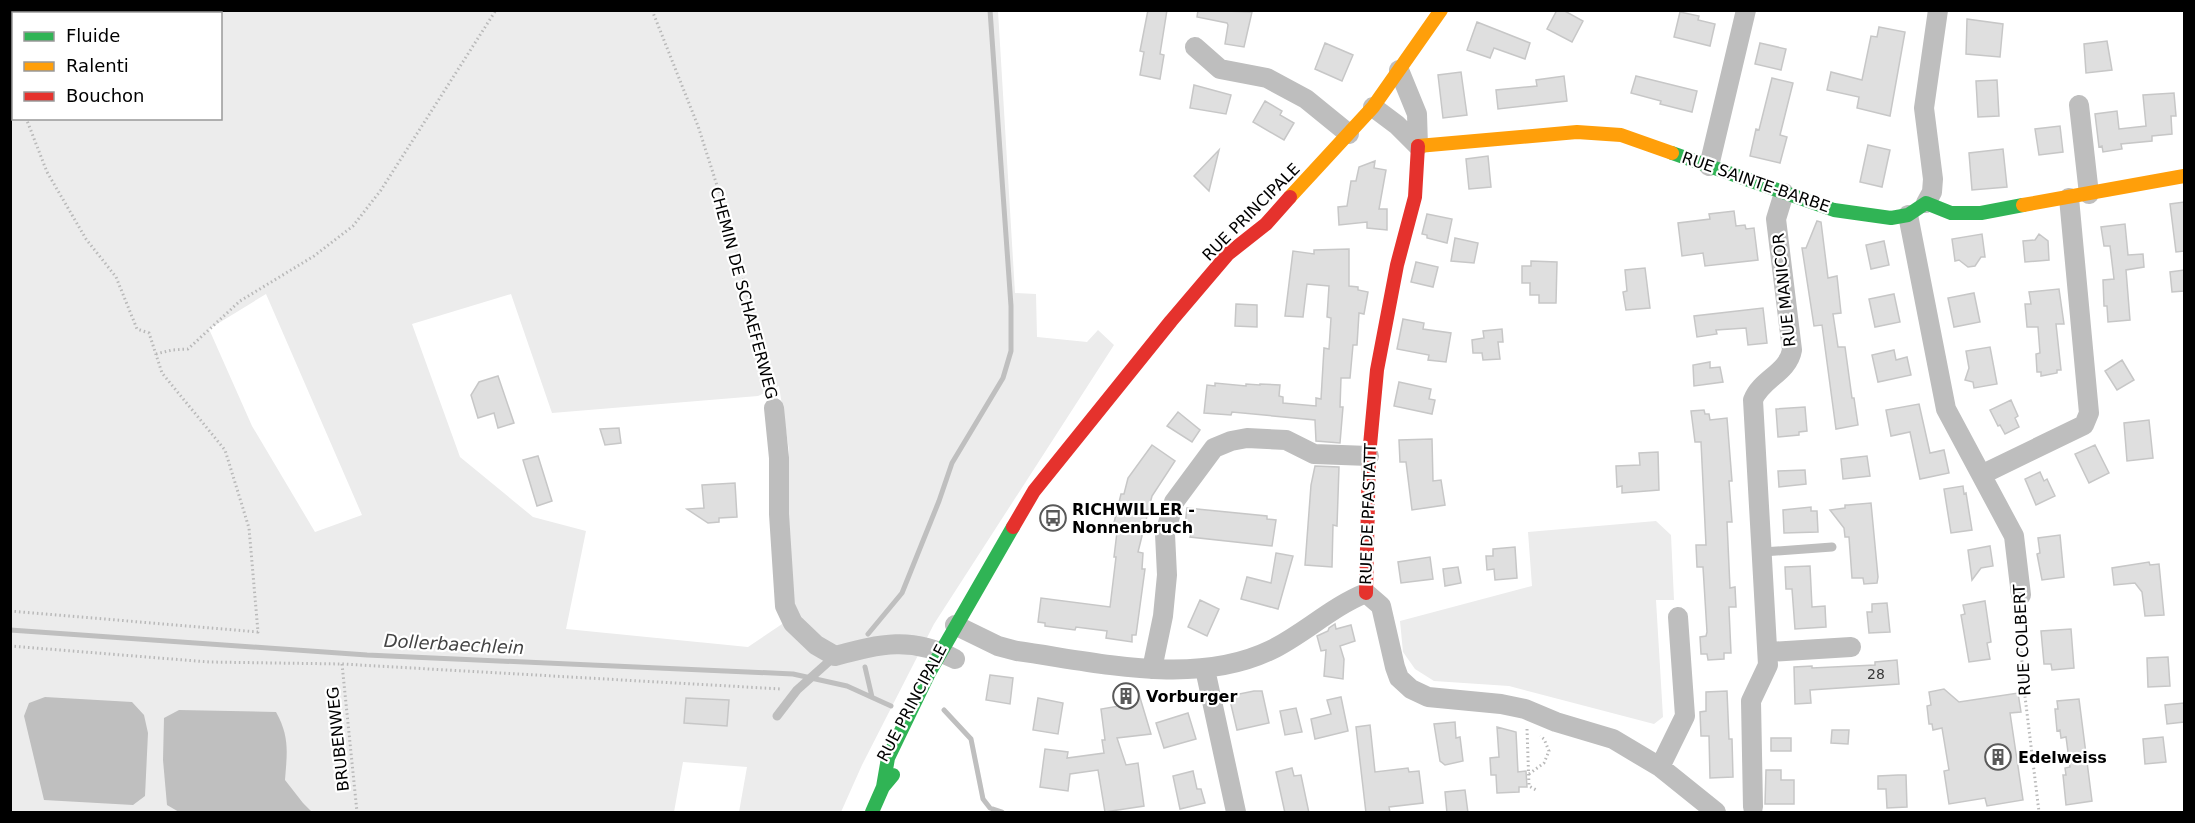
<svg xmlns="http://www.w3.org/2000/svg" width="2195" height="823" font-family="'DejaVu Sans',sans-serif">
<style>
.green{fill:#ececec;fill-rule:evenodd}
.water{fill:#bfbfbf}
.lines{fill:none;stroke-linecap:round;stroke-linejoin:round}
.stream{stroke:#bfbfbf;stroke-width:5}
.building{fill:#dfdfdf;stroke:#c7c7c7;stroke-width:1.5}
.path{stroke:#b9b9b9;stroke-width:3;stroke-dasharray:1.5 3;stroke-linecap:butt}
.lane{stroke:#bebebe;stroke-width:9}
.street{stroke:#bebebe;stroke-width:20}
.fast{stroke:#30b455;stroke-width:14}
.slow{stroke:#ff9f0a;stroke-width:14}
.jam{stroke:#e5322d;stroke-width:14}
.labels{text-anchor:middle;dominant-baseline:central;stroke-width:4.5;stroke-linejoin:round;paint-order:stroke}
.number-label{font-size:14px;fill:#383838}
.street-label{font-size:16px;fill:#000;stroke:#fff}
.poi-label{font-size:16px;font-weight:bold;fill:#000;stroke:#fff;text-anchor:start}
.water-label{font-size:18px;font-style:italic;fill:#444;stroke:#fff}
</style>
<rect width="100%" height="100%" fill="#fff"/>
<!-- green -->
<path class="green" d="M10 11H998L1015 293 1036 294 1037 337 1087 342 1098 330 1114 345 934 624 862 765 841 812H739L747 767 683 762 674 812H11ZM14 14H220V118H14ZM266 294 362 515 315 532 252 426 209 329ZM511 294 552 413 758 396 779 386 789 450 788 516 794 616 748 647 566 629 586 531 533 517 460 457 412 324Z
M1656 521 1671 535 1674 600H1656L1663 717 1654 724 1509 686 1434 681 1415 669 1403 652 1400 621 1532 586 1528 532Z"/>
<!-- water -->
<path class="water" d="M45 697 132 702 144 715 148 733 145 796 133 805 44 800 24 716 29 703Z
M179 710 276 712C290 737 287 753 285 780L303 803 312 812H179L167 805 163 760 164 718Z"/>
<g class="lines">
<!-- stream -->
<path class="stream" d="M10 630 367 655 793 674 847 686 891 706
M868 634 902 593 939 501 952 463 1003 378 1011 351V306L990 10
M865 667 872 697
M944 710 971 739 983 799 990 808 1002 812"/>
</g>
<!-- building -->
<path class="building" d="M1148 10H1167L1160 54 1164 55 1160 79 1140 75 1144 52 1140 51Z
M1198 10 1252 12 1244 47 1225 44 1228 25 1227 23 1197 17Z
M1557 10H1563L1583 21 1572 42 1547 29Z
M1680 12 1699 16 1698 20 1715 24 1710 46 1674 37Z
M1967 19 2003 24 2000 57 1966 54Z
M1477 22 1530 43 1525 59 1494 48 1490 58 1467 50Z
M1879 27 1905 32 1890 116 1857 108 1859 97 1827 90 1831 72 1862 80 1871 36 1877 37Z
M2107 41 2112 70 2086 73 2084 44Z
M1325 43 1353 55 1342 81 1315 69Z
M1760 43 1786 49 1781 70 1755 64Z
M1461 72 1467 115 1443 118 1438 75Z
M1564 76 1567 101 1498 109 1496 90 1537 86 1536 80Z
M1636 76 1697 91 1692 112 1660 104 1661 101 1631 93Z
M1772 78 1793 83 1780 135 1787 137 1780 163 1750 156 1756 129 1759 130Z
M1997 80 1999 116 1978 117 1976 81Z
M1194 85 1231 95 1226 114 1190 108Z
M2174 93 2176 116H2171L2172 134 2152 136V141L2121 144 2122 149 2103 152 2102 146 2099 147 2095 114 2117 111 2119 129 2146 126 2143 95Z
M1265 101 1282 111 1280 115 1294 123 1284 140 1253 122Z
M2060 126 2063 152 2039 155 2035 129Z
M1868 145 1890 150 1882 187 1860 182Z
M2003 149 2007 187 1972 190 1969 153Z
M1219 150 1209 191 1194 176Z
M1488 156 1491 187 1469 189 1466 159Z
M1375 161 1374 168 1386 170 1379 209H1387V230L1367 228V222L1339 225 1338 207 1347 206 1351 181H1356L1359 167Z
M2184 202V251L2176 252 2170 204Z
M1734 211 1736 226 1745 225 1746 229 1754 228 1758 260 1705 266 1703 253 1682 256 1678 223 1710 219 1709 214Z
M1427 214 1452 219 1447 243 1427 238V235L1422 234Z
M1817 221 1821 222 1828 278 1837 276 1841 313 1833 314 1838 347H1845L1852 398H1854L1858 425 1836 429 1822 325 1814 326 1802 248H1806Z
M2125 224 2128 255 2143 254 2144 267 2126 270 2130 320 2108 322 2107 306H2104L2103 280 2114 279 2110 246H2104L2101 227Z
M1982 234 1985 257H1981L1975 266 1968 267 1959 260 1955 261 1952 239Z
M2039 234 2048 241 2049 260 2025 262 2023 241 2035 240Z
M1455 238 1478 243 1474 263 1451 261Z
M1884 241 1889 265 1871 269 1866 245Z
M1349 249V286L1358 287V290L1368 292 1364 314 1359 313 1357 345H1353L1350 378H1341L1340 407H1343L1340 443 1316 441 1315 420 1232 412 1231 415 1204 413 1207 385 1215 386V383L1246 386V384L1260 385V384L1280 385 1279 396 1283 397V403L1316 406V398L1321 399 1324 348 1329 349 1331 318 1327 317 1329 286 1307 284 1303 317 1285 316 1293 251 1314 254V250Z
M1531 261 1557 262 1556 303H1539V295H1530V283H1522V266H1531Z
M1416 262 1438 267 1433 287 1411 282Z
M1645 268 1650 308 1626 310 1623 292 1627 291 1625 270Z
M2184 270V291L2172 292 2170 272Z
M2059 289 2064 324H2056L2061 370H2057V373L2041 376V372H2037L2036 354 2040 353 2038 327H2027L2025 304H2031L2029 292Z
M1974 293 1980 322 1954 327 1948 298Z
M1894 294 1900 322 1875 327 1869 299Z
M1236 304 1257 305V327L1235 326Z
M1763 308 1767 343 1748 345 1746 328 1716 330 1717 334 1697 337 1694 316Z
M1403 319 1424 323 1423 329 1451 333 1446 362 1428 360 1429 355 1397 349Z
M1502 329 1503 342H1498L1500 359 1483 360 1482 353H1473L1472 340 1484 338 1483 331Z
M1990 347 1997 384 1974 388 1973 382 1965 380 1969 368 1966 351Z
M1894 350 1896 360 1907 357 1911 375 1878 382 1872 355Z
M2122 360 2134 380 2117 390 2105 371Z
M1710 362V368L1720 367 1723 382 1694 386 1693 365Z
M498 376 514 423 498 428 494 413 478 418 471 395 479 382Z
M1399 382 1431 389 1429 399 1435 400 1432 414 1394 406Z
M2011 400 2018 416 2015 418 2019 427 2005 434 2000 425 1998 426 1990 410Z
M1919 404 1930 453 1944 450 1949 473 1920 479 1910 432 1891 436 1886 410Z
M1805 407 1807 431 1799 432V435L1778 437 1776 409Z
M1704 410 1705 414H1709L1710 420 1727 418 1732 481H1729L1732 522H1727L1730 588 1735 587 1736 607H1729V609L1731 653H1724V659L1708 660 1707 654H1701L1700 637 1706 636 1707 632 1703 567H1697L1696 545H1706L1701 442H1695L1691 411Z
M1178 412 1200 430 1192 442 1167 426Z
M2149 420 2153 458 2127 461 2124 423Z
M619 428 621 443 605 445 600 429Z
M1432 439 1433 481 1441 480 1445 505 1412 510 1406 462H1400L1399 440Z
M1152 445 1175 461 1152 496 1138 552 1143 553 1142 569H1145L1136 635H1132V642L1106 638 1107 631 1076 627 1075 630 1045 626V623L1038 622 1041 598 1110 607 1116 557H1114L1117 532 1112 531 1121 494H1124L1128 478Z
M2095 445 2109 473 2089 483 2075 454Z
M1658 452 1659 490 1622 493V486L1617 487 1616 466 1640 465 1639 453Z
M538 456 552 501 537 506 523 460Z
M1867 456 1870 476 1843 479 1841 459Z
M1315 466 1339 467 1337 526 1333 525 1332 567 1305 565 1311 485Z
M1805 470 1806 484 1779 487 1778 471Z
M2040 472 2044 481 2047 479 2055 496 2036 505 2025 479Z
M735 483 737 517 719 518V522L708 523 687 509 704 508 702 485Z
M1963 486 1964 494 1966 493 1972 530 1951 533 1944 489Z
M1871 503 1878 577 1877 583 1864 584 1863 578H1852L1849 537H1845L1844 528 1830 510 1845 508V505H1848Z
M1811 507V511H1817L1818 532 1784 533 1783 510Z
M1187 508 1267 516V519L1276 520 1272 546 1190 537 1191 534H1184Z
M2060 535 2064 577 2042 580 2037 554 2040 553 2038 538Z
M1990 546 1993 566 1981 568 1972 580 1968 550Z
M1515 547 1517 578 1495 580 1494 569 1487 570 1486 556H1493V549Z
M1276 553 1293 556 1278 609 1241 599 1247 577 1271 583Z
M1430 557 1433 579 1401 583 1398 562Z
M2149 562 2150 565 2159 564 2164 615 2145 616 2142 592 2135 583 2114 585 2112 568Z
M1810 566 1812 607 1825 606 1826 627 1795 629 1792 589H1786L1785 567Z
M1458 567 1461 583 1445 586 1443 569Z
M1200 600 1219 609 1207 636 1188 627Z
M1985 601 1991 642 1987 643 1990 659 1969 662 1961 615 1965 614 1963 605Z
M1887 603 1890 632 1869 633 1867 612H1872V604Z
M1335 624 1336 629 1351 625 1355 641 1340 646 1344 659 1343 679 1324 676 1326 650 1321 651 1317 636 1328 631 1329 628Z
M2071 629 2074 668 2052 670 2051 664H2044L2041 631Z
M2168 657 2170 686 2148 687 2147 658Z
M1897 660 1899 684 1810 690 1811 703 1795 704 1794 667 1812 666V668L1875 665V662Z
M990 675 1013 678 1010 704 986 700Z
M1944 689 1959 702 2018 693 2021 712 2010 713 2023 800 1987 806 1985 798 1949 804 1944 771 1949 770 1942 728 1933 730 1932 724H1929L1927 706 1931 705 1929 692Z
M1138 691 1151 734 1117 738 1126 765 1138 763 1144 806 1105 812 1098 770 1070 774 1068 791 1040 787 1045 749 1068 752 1067 758 1104 753 1102 740H1105L1101 709 1125 705 1122 696Z
M1254 691H1262L1269 723 1237 730 1229 696Z
M1727 691 1729 739H1732L1733 777 1710 778 1709 736H1701L1700 712 1706 711V692Z
M1341 697 1348 731 1315 739 1311 719 1331 714 1327 700Z
M686 698 729 700 727 726 684 723Z
M1038 698 1063 703 1058 734 1033 730Z
M2079 699 2092 801 2066 805 2063 775H2066L2065 768 2070 767 2066 737 2061 738 2060 730 2057 731 2055 709H2058L2057 701Z
M2184 703V722L2167 724 2165 705Z
M1296 708 1302 732 1285 735 1280 711Z
M1188 713 1196 739 1164 748 1156 723Z
M1455 722 1456 738 1460 737 1463 761 1445 765 1440 761 1434 724Z
M1370 725 1375 772 1408 768 1409 772 1419 771 1423 803 1389 807 1390 813H1366L1356 727Z
M1497 727 1516 732 1518 772 1526 771 1527 787H1519V792L1497 793 1496 775H1491L1490 758 1499 757Z
M1832 730H1849L1848 744 1831 743Z
M2163 737 2166 762 2145 764 2143 739Z
M1771 738H1791V751H1771Z
M1292 768 1294 776 1301 775 1309 813H1285L1276 772Z
M1766 770H1781V780H1794V804H1765Z
M1193 771 1197 789H1201L1205 803 1180 809 1173 776Z
M1898 775H1906L1907 807 1887 808 1886 789H1878V776Z
M1465 790 1468 813H1447L1445 792Z"/>
<g class="lines">
<!-- path -->
<path class="path" d="M652 10 698 126 729 223 766 364 771 392
M10 79 14 87
M156 354 172 350 188 349 240 301 314 256 353 226 381 190 496 10
M10 611 258 632 249 528 225 450 162 373 149 333 137 329 116 277 86 239 47 172 26 118
M2019 611 2023 680 2039 812
M10 646 209 662 342 664 781 689
M342 664 357 812
M1527 729 1529 786 1538 791
M1529 774 1544 763 1549 751 1544 739 1540 736"/>
<!-- lane -->
<path class="lane" d="M1763 552 1832 547
M777 716 797 690 835 656"/>
<!-- street -->
<path class="street" d="M1195 47 1220 69 1267 78 1306 99 1349 134
M2079 105 2089 194
M1373 107 1397 125 1418 146 1417 114 1399 70
M1709 166 1746 10
M1926 203 1932 192 1933 179 1924 108 1938 10
M1908 215 1946 409 2014 536 2021 595
M774 408 779 458V514L785 606 793 623 816 645 835 656C881 644 911 636 955 659
M1983 474 2084 425 2089 413 2069 198
M955 625 998 646 1017 651C1097 662 1195 687 1271 650 1304 634 1331 607 1366 593L1381 606 1395 667 1399 678 1411 689 1428 697 1501 704 1525 709 1556 722 1613 739 1660 767 1716 812
M1768 652 1851 647
M1152 669 1163 616 1167 575 1165 534 1174 502 1214 448 1231 441 1247 438 1286 440 1314 454 1369 456
M1205 669 1236 812
M1660 767 1685 716 1678 617
M1753 807 1751 701 1768 665 1753 400C1761 379 1788 373 1792 350L1776 219 1784 193"/>
<!-- fast -->
<path class="fast" d="M1672 153 1834 210 1891 218 1908 215 1926 203 1951 213H1981L2023 205
M883 787 888 758 929 673 1013 527
M872 812 883 787 893 775"/>
<!-- slow -->
<path class="slow" d="M1418 146 1577 132 1621 135 1672 153
M1290 197 1373 107 1441 10
M2023 205 2184 176"/>
<!-- jam -->
<path class="jam" d="M1013 527 1034 491 1171 321 1228 254 1266 224 1290 197
M1366 593 1369 456 1377 370 1397 265 1415 197 1418 146"/>
</g>
<!-- icons -->
<defs>
<g id="bus-ring" transform="scale(1.35)"><circle r="9.5" fill="#fff" stroke="#595959" stroke-width="1.5"/><path d="M-5-6H5V4H4V6H2V4H-2V6H-4V4H-5ZM-3.5-4V0h7V-4ZM-3.5 1.2v1.5H-2V1.2ZM2 1.2v1.5H3.5V1.2Z" fill="#595959"/></g>
<g id="building-ring" transform="scale(1.35)"><circle r="9.5" fill="#fff" stroke="#595959" stroke-width="1.5"/><path d="M-4-6H4V6H1V3H-1V6H-4ZM-2.5-4.3h1.7v1.8h-1.7ZM.8-4.3h1.7v1.8H.8ZM-2.5-1h1.7V.8h-1.7ZM.8-1h1.7V.8H.8Z" fill="#595959"/></g>
</defs>
<g fill-rule="evenodd">
<use href="#bus-ring" x="1053" y="518"/>
<use href="#building-ring" x="1126" y="696"/>
<use href="#building-ring" x="1998" y="757"/>
</g>
<g class="labels">
<!-- number labels -->
<g class="number-label">
<text x="1876" y="674">28</text>
</g>
<!-- street labels -->
<g class="street-label">
<text transform="translate(1756 182) rotate(19)">RUE SAINTE-BARBE</text>
<text transform="translate(1251 212) rotate(-45)">RUE PRINCIPALE</text>
<text transform="translate(1784 290) rotate(-96)">RUE MANICOR</text>
<text transform="translate(744 293) rotate(75)">CHEMIN DE SCHAEFERWEG</text>
<text transform="translate(1368 514) rotate(-88)">RUE DE PFASTATT</text>
<text transform="translate(2022 640) rotate(-93)">RUE COLBERT</text>
<text transform="translate(912 703) rotate(-62)">RUE PRINCIPALE</text>
<text transform="translate(338 739) rotate(-96)">BRUBENWEG</text>
</g>
<!-- poi labels -->
<g class="poi-label">
<text x="1072" y="509">RICHWILLER -<tspan x="1072" dy="18">Nonnenbruch</tspan></text>
<text x="1146" y="696">Vorburger</text>
<text x="2018" y="757">Edelweiss</text>
</g>
<!-- water labels -->
<g class="water-label">
<text transform="translate(454 644) rotate(3)">Dollerbaechlein</text>
</g>
</g>
<!-- border -->
<rect width="2195" height="823" fill="none" stroke="#000000" stroke-width="24"/>
<!-- legend -->
<rect x="12" y="12" width="210" height="108" fill="#ffffff" stroke="#999999" stroke-width="1.5"/>
<rect x="24" y="32" width="30" height="9" fill="#30b455" stroke="#999999" stroke-width="1.5"/>
<text x="66" y="42" font-size="18" fill="#000000">Fluide</text>
<rect x="24" y="62" width="30" height="9" fill="#ff9f0a" stroke="#999999" stroke-width="1.5"/>
<text x="66" y="72" font-size="18" fill="#000000">Ralenti</text>
<rect x="24" y="92" width="30" height="9" fill="#e5322d" stroke="#999999" stroke-width="1.5"/>
<text x="66" y="102" font-size="18" fill="#000000">Bouchon</text>
</svg>
